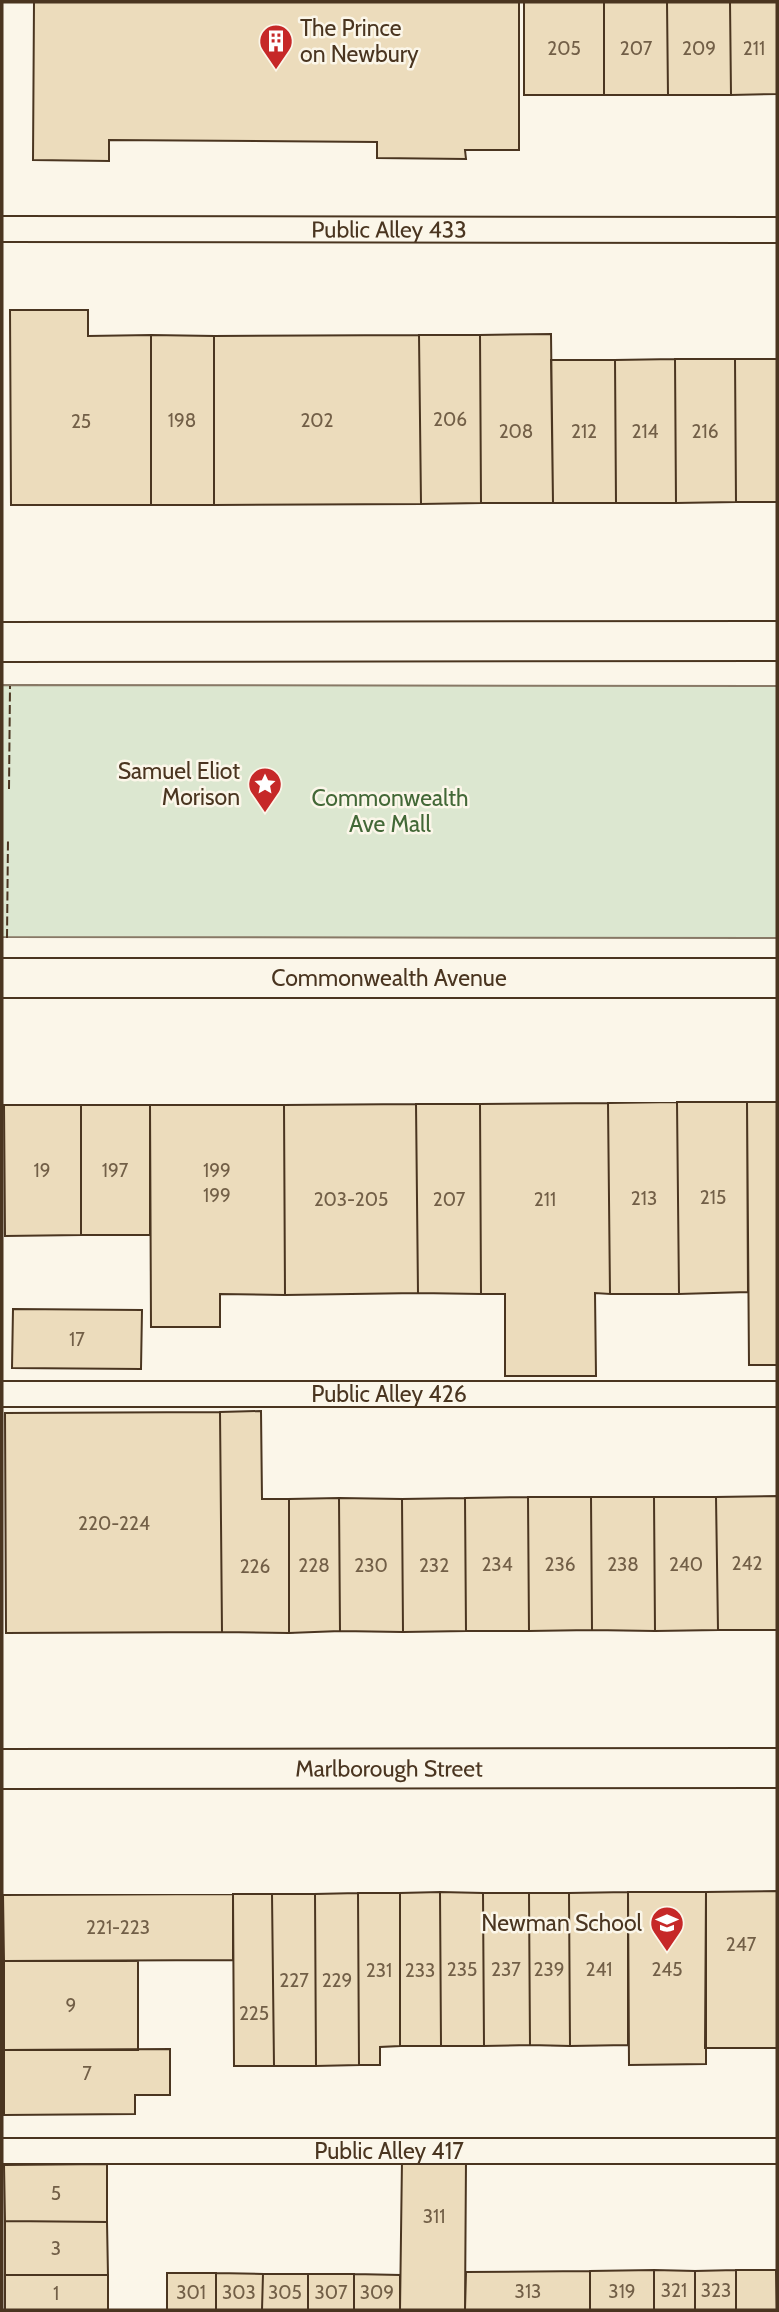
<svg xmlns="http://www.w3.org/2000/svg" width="779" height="2312" font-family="Cabin,sans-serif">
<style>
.green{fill:#dce7d0;stroke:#887966;stroke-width:2}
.building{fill:#ecdcbc;stroke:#4a3520;stroke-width:2}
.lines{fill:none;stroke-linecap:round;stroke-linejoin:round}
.service-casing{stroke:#4a3520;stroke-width:28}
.minor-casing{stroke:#4a3520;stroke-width:42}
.primary-casing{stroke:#4a3520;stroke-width:42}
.service{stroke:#fbf6e9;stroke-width:24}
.minor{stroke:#fbf6e9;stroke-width:38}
.primary{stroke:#fbf6e9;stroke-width:38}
.fence{stroke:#4a3520;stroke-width:2;stroke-dasharray:9 3.5;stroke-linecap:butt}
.labels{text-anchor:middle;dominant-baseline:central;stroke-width:5;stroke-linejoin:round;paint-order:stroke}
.number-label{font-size:19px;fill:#725f47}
.poi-label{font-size:23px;fill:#4a3520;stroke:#fbf6e9;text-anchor:end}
.street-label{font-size:23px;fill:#4a3520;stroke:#fbf6e9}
.park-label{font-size:23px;fill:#436837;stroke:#fbf6e9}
</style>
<rect width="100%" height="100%" fill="#fbf6e9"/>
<!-- green -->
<path class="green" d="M2 685 777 686V938L2 937Z"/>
<!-- building -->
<path class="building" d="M34 2H519V150H465L466 159 377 158V142L109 140V161L33 160Z
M524 2H604V95H524Z
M604 2H667L668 95H604Z
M667 2H730L731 95H668Z
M730 2H777V94L731 95Z
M10 310H88V336L151 335V505H11Z
M551 334 553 503H481L480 335Z
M151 335 214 336V505H151Z
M419 335H480L481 503 421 504Z
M419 335 421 504 214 505V336Z
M675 359H735L736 502 676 503Z
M675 359 676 503H616L615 360Z
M735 359H777V502H736Z
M551 360H615L616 503H553Z
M677 1102H747L748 1292 679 1294Z
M677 1102 679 1294H610L608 1103Z
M747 1102H777V1365H749Z
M608 1103 610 1294 595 1293 596 1376H505V1294H481L480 1104Z
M416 1104H480L481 1294 418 1293Z
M416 1104 418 1293 285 1295 284 1105Z
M4 1105H81V1235L5 1236Z
M81 1105H150V1235H81Z
M150 1105H284L285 1295 220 1294V1327H151Z
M13 1309 142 1310 141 1369 12 1368Z
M261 1411 262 1499H289V1633L222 1632 220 1412Z
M220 1412 222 1632 6 1633 5 1413Z
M777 1496V1630H718L716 1497Z
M528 1497H591L592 1630 529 1631Z
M528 1497 529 1631H466L465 1498Z
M591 1497H654L655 1631 592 1630Z
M654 1497H716L718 1630 655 1631Z
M339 1498 340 1631 289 1633V1499Z
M339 1498 402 1499 403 1632 340 1631Z
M465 1498 466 1631 403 1632 402 1499Z
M777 1891V2048H705L706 1892Z
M440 1892 441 2046H400V1893Z
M440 1892 483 1893 484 2046H441Z
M628 1892V2045L570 2046 569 1893Z
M628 1892H706V2064L629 2065Z
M358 1893 359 2065 316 2066 315 1894Z
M358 1893H400V2046L380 2047V2065H359Z
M483 1893H529L530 2045 484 2046Z
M529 1893H569L570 2046 530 2045Z
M233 1894V1960L4 1961 3 1895Z
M233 1894H272L274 2066H234Z
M272 1894H315L316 2066H274Z
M4 1961H138V2050H4Z
M170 2049V2095H135V2114L4 2115V2050Z
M402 2160H466L465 2310H400Z
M107 2164V2222L5 2221 4 2165Z
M5 2221 107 2222 108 2275H5Z
M654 2270 695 2271V2310H654Z
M654 2270V2310H590V2271Z
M736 2270H776L777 2310H736Z
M736 2270V2310H695V2271Z
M590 2271V2310H465L466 2272Z
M167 2273H216V2310H167Z
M216 2273 263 2274 262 2310H216Z
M263 2274H308V2310H262Z
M308 2274H354V2310H308Z
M354 2274 400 2275V2310H354Z
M5 2275H108V2310H5Z"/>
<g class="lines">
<!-- service casing -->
<g class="service-casing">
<g id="service">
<path id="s1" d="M2 229 777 230"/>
<path id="s2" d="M2 1394H777"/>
<path id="s3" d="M2 2151H777"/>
</g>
</g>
<!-- minor casing -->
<g class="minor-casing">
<g id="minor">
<path id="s4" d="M2 1769 777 1768"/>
</g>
</g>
<!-- primary casing -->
<g class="primary-casing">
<g id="primary">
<path d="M2 642 777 641"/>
<path id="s5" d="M2 978H777"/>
</g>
</g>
<!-- service -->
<use href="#service" class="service"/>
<!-- minor -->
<use href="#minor" class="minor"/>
<!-- primary -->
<use href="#primary" class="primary"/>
<!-- fence -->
<path class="fence" d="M9 789 10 686
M7 938 8 839"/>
</g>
<!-- icons -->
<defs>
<g id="building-pin" transform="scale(1.75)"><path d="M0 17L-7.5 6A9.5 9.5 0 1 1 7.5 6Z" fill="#c62828" stroke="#fbf6e9"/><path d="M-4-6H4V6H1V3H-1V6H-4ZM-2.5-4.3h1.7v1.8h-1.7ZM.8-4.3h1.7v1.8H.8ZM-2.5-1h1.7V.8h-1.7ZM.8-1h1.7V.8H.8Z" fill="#fff"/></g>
<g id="sight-pin" transform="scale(1.75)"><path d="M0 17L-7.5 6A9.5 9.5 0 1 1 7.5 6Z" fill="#c62828" stroke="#fbf6e9"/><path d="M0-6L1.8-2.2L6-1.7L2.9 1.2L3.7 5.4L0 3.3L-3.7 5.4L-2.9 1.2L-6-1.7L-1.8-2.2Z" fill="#fff"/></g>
<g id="school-pin" transform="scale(1.75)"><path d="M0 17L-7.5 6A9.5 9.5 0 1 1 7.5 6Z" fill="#c62828" stroke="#fbf6e9"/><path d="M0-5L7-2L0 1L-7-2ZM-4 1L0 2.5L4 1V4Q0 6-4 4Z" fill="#fff"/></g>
</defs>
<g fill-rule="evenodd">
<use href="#building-pin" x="276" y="41"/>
<use href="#sight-pin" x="265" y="784"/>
<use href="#school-pin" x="667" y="1923"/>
</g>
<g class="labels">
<!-- number labels -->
<g class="number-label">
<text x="564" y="48">205</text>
<text x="636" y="48">207</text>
<text x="699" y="48">209</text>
<text x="754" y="48">211</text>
<text x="450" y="419">206</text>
<text x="182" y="420">198</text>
<text x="317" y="420">202</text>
<text x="81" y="421">25</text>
<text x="516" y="431">208</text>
<text x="584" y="431">212</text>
<text x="645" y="431">214</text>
<text x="705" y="431">216</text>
<text x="42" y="1170">19</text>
<text x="115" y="1170">197</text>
<text x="217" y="1170">199</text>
<text x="217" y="1195">199</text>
<text x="713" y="1197">215</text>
<text x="644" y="1198">213</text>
<text x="351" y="1199">203-205</text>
<text x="449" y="1199">207</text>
<text x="545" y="1199">211</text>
<text x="77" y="1339">17</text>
<text x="114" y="1523">220-224</text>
<text x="747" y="1563">242</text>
<text x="497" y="1564">234</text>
<text x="560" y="1564">236</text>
<text x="623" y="1564">238</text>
<text x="686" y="1564">240</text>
<text x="314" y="1565">228</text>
<text x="371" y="1565">230</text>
<text x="434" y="1565">232</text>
<text x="255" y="1566">226</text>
<text x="118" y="1927">221-223</text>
<text x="741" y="1944">247</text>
<text x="462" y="1969">235</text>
<text x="506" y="1969">237</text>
<text x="549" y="1969">239</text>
<text x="599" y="1969">241</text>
<text x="667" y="1969">245</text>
<text x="379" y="1970">231</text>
<text x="420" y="1970">233</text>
<text x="294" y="1980">227</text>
<text x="337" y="1980">229</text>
<text x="71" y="2005">9</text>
<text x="254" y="2013">225</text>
<text x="87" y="2073">7</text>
<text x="56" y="2193">5</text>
<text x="434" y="2216">311</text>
<text x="56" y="2248">3</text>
<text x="674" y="2290">321</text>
<text x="716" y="2290">323</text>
<text x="528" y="2291">313</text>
<text x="622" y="2291">319</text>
<text x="191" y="2292">301</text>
<text x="239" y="2292">303</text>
<text x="285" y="2292">305</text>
<text x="331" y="2292">307</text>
<text x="377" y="2292">309</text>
<text x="56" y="2293">1</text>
</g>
<!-- poi labels -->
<g class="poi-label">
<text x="300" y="28" text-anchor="start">The Prince<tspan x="300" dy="26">on Newbury</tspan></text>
<text x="240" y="771">Samuel Eliot<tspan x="240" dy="26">Morison</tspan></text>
<text x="642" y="1923">Newman School</text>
</g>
<!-- street labels -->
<g class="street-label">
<text stroke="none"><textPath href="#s1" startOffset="387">Public Alley 433</textPath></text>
<text stroke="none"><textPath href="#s5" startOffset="387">Commonwealth Avenue</textPath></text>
<text stroke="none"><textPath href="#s2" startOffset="387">Public Alley 426</textPath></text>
<text stroke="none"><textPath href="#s4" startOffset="387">Marlborough Street</textPath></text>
<text stroke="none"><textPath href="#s3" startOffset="387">Public Alley 417</textPath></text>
</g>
<!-- park labels -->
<g class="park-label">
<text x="390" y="798">Commonwealth<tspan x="390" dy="26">Ave Mall</tspan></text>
</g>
</g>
<!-- border -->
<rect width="779" height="2312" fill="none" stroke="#4a3520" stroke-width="7"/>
</svg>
